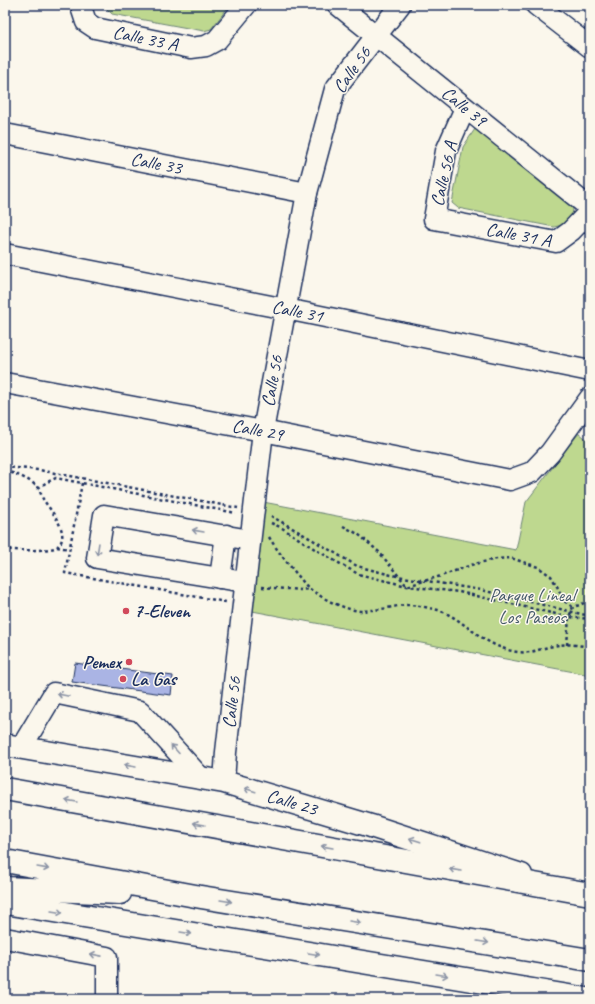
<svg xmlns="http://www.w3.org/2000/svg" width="595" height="1004" font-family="Caveat,sans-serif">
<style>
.green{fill:#bed88f;stroke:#6c8476}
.building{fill:#aab4e4;stroke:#1b2f5e}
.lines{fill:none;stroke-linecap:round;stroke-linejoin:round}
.minor-casing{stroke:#1b2f5e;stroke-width:23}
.major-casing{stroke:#1b2f5e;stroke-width:25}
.highway-casing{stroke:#1b2f5e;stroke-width:25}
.path{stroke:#1b2f5e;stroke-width:2.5;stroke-dasharray:3 3;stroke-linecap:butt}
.minor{stroke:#fbf7ec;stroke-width:20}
.major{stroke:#fbf7ec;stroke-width:22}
.highway{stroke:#fbf7ec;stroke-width:22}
.oneway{stroke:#8b93a5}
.poi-dot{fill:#d1495b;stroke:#fbf7ec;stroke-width:1.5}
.labels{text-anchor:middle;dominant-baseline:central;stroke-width:3;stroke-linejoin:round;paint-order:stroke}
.street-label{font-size:19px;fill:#1b2f5e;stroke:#fbf7ec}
.park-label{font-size:19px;fill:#44596a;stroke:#fbf7ec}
.poi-label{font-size:19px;font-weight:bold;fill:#1b2f5e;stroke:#fbf7ec;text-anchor:start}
</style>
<rect width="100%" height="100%" fill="#fbf7ec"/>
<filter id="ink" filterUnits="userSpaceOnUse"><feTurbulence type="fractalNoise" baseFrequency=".025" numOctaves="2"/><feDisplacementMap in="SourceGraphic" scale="8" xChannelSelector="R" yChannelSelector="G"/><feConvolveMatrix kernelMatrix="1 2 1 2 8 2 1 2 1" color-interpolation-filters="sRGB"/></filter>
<g filter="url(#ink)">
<!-- green -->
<path class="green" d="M104 5H230L211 29 204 31 112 14 104 6Z
M482 128 574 202 572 216 563 225 554 227 458 208 452 203 463 147 475 129Z
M579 433 590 442V675L247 610 263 502 516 550 526 502Z"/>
<!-- building -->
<path class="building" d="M75 663 173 676 171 695 72 682Z"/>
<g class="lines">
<!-- minor casing -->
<g class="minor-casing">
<g id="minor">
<path id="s1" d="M83 5 82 10 86 22 95 28 191 48 206 46 217 40 246 5"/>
<path id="s2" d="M338 5 590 208"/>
<path d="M536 5 590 47"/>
<path id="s3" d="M465 108 446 151 434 219 556 242 571 231 590 211"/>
<path id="s4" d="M5 134 307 193"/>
<path id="s5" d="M5 254 286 309 590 371"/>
<path id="s6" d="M5 383 263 431 510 480 532 472 550 453 590 398"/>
<path d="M220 578 226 535"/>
<path d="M245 582 97 558 104 515 250 540"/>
<path d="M21 748 54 693 140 711 201 778"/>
<path id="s7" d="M224 782 226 752 263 431 307 193 335 89 400 5"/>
<path d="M5 938 107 957V999"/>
</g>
</g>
<!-- major casing -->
<g class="major-casing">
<g id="major">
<path id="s8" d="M5 745 224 782 371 826 521 875"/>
<path d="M5 903 587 999"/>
</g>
</g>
<!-- highway casing -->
<g class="highway-casing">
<path id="highway" d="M5 789 590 894
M5 861 201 897 590 960
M5 888 120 893"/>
</g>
<!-- path -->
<path class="path" d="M5 467 39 470 238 508
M5 471C14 473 32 480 38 488 40 490 41 495 43 499 50 510 67 528 61 542 60 543 58 546 57 547 51 551 13 551 5 549
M82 483 65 573 226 602
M38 488 47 482 56 478 236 513
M271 516 313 540 357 566 391 575 481 590 577 613 590 616
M271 523 282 528 318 551 358 574 407 586 459 592 569 617 590 619
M343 526 358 534 379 552 407 586 441 576 474 564 497 559 511 558 538 567 551 576 558 588 564 601 573 607
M269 537C278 552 289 565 300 578 303 582 306 586 310 589 323 599 347 611 363 611 369 610 375 610 381 609 390 608 399 605 408 605 418 605 429 608 438 610 453 615 464 625 477 634 489 643 503 650 518 652 533 654 540 648 554 646 565 643 578 645 590 647
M57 547 70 549
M262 587 300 590 309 589
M567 645 569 617 573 607 580 605 590 600"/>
<!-- minor -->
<use href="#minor" class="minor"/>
<!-- major -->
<use href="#major" class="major"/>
<!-- highway -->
<use href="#highway" class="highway"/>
</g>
<!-- one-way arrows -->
<defs><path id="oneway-shaft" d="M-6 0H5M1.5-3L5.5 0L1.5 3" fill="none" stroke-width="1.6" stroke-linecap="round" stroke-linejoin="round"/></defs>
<g class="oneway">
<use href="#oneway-shaft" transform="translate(198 531) rotate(-170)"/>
<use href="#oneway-shaft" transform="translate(98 549) rotate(99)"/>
<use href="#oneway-shaft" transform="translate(63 695) rotate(-168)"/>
<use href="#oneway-shaft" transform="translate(175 749) rotate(-132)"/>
<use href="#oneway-shaft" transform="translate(130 766) rotate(-170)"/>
<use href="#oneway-shaft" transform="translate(250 790) rotate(-163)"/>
<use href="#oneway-shaft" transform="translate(71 801) rotate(-170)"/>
<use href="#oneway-shaft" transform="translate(199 824) rotate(-170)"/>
<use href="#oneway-shaft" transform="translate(415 840) rotate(-162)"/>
<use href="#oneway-shaft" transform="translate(327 847) rotate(-170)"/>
<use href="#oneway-shaft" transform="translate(43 868) rotate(10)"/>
<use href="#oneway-shaft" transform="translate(455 870) rotate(-170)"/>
<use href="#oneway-shaft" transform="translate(226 901) rotate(9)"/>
<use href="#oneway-shaft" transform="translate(57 912) rotate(9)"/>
<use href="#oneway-shaft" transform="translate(355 922) rotate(9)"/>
<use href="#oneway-shaft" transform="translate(186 933) rotate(9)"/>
<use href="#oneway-shaft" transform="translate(483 942) rotate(9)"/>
<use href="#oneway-shaft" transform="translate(314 954) rotate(9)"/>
<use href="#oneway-shaft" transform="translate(96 955) rotate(-169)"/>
<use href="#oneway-shaft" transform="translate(442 975) rotate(9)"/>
</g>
</g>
<!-- markers -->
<g class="poi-dot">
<circle cx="126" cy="611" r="4"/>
<circle cx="129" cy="662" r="4"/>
<circle cx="123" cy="679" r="4"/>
</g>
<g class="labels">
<!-- street labels -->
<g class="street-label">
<text stroke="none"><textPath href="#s1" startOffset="80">Calle 33 A</textPath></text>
<text transform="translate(352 70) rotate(-55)">Calle 56</text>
<text stroke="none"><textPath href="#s2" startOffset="162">Calle 39</textPath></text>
<text stroke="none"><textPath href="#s4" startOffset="154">Calle 33</textPath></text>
<text transform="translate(444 174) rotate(-77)">Calle 56 A</text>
<text stroke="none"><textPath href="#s3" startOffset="202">Calle 31 A</textPath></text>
<text stroke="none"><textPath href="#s5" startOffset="298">Calle 31</textPath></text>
<text stroke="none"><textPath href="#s7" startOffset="404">Calle 56</textPath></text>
<text stroke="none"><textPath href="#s6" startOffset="257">Calle 29</textPath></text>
<text stroke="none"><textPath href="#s7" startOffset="80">Calle 56</textPath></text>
<text stroke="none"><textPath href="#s8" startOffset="293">Calle 23</textPath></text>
</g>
<!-- park labels -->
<g class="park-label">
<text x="532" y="595">Parque Lineal<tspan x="532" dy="22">Los Paseos</tspan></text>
</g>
<!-- poi labels -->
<g class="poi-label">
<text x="134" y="611">7-Eleven</text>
<text x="121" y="662" text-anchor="end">Pemex</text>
<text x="131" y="679">La Gas</text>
</g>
</g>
<!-- margin -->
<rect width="595" height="1004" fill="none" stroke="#fbf7ec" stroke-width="20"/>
<rect x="10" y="10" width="575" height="984" fill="none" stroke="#1b2f5e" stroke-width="1.5" filter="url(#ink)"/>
</svg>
